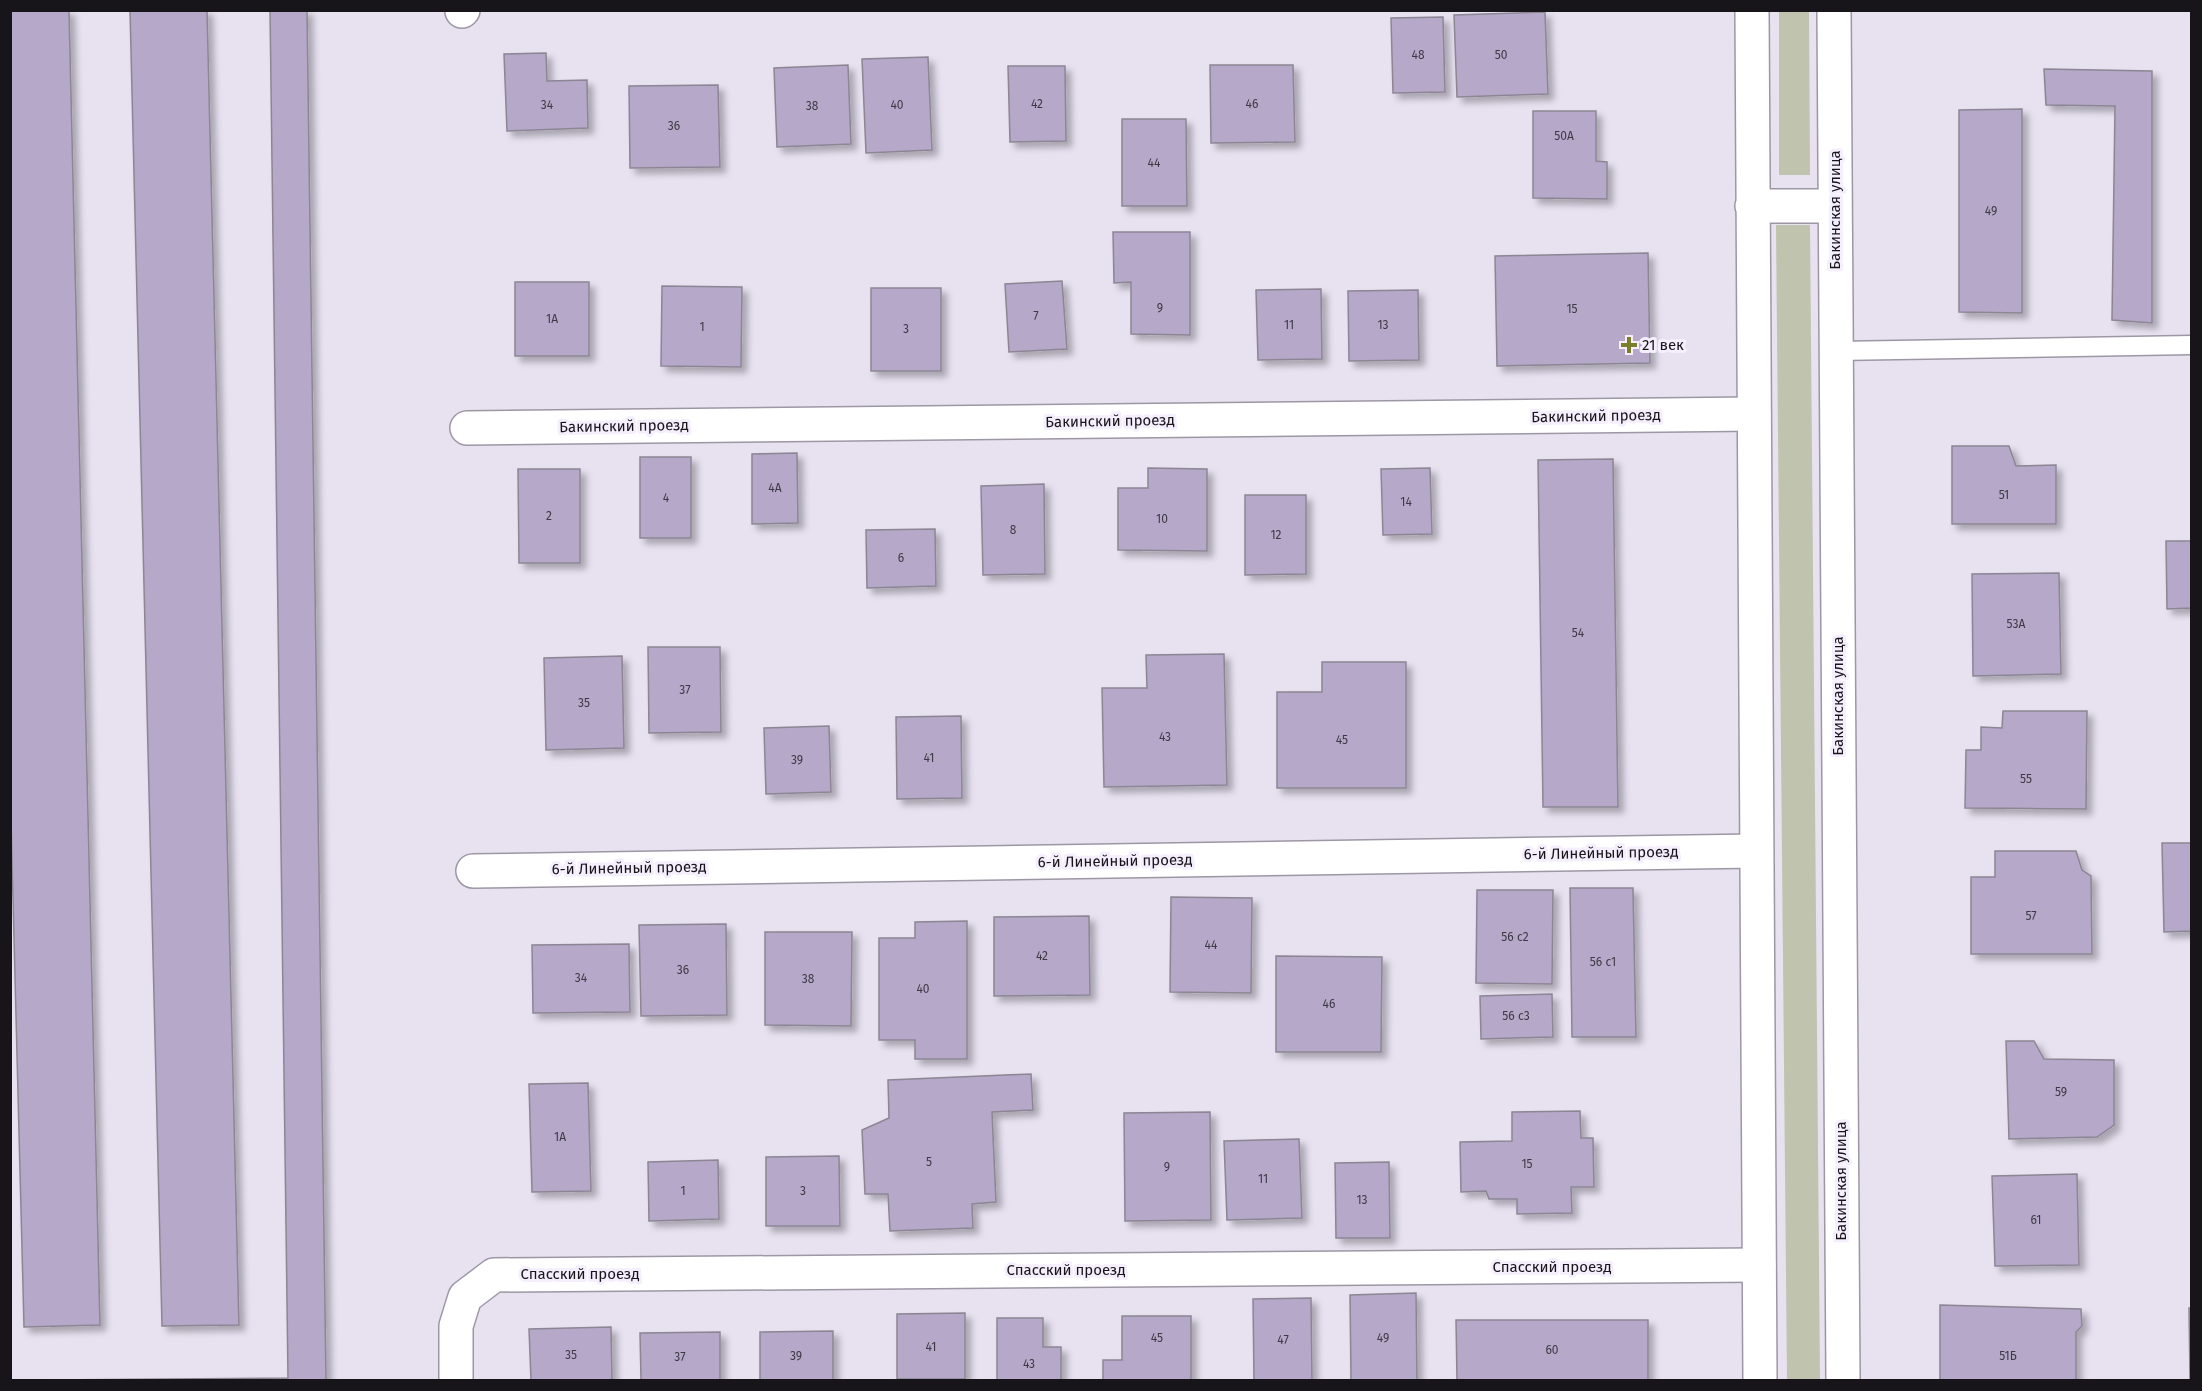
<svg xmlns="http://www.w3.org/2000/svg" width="2202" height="1391" font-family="'Fira Sans',sans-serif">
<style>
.green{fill:#c0c3ad}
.building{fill:#b5a8c8;stroke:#8c8694;stroke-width:1.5;filter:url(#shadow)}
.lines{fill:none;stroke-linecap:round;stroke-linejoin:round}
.lane-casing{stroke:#9d97a5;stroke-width:21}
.street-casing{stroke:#9d97a5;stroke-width:36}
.secondary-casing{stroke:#9d97a5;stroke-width:36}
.lane{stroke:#fff;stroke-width:18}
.street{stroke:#fff;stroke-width:33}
.secondary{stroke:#fff;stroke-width:33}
.poi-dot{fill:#787e29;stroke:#f4eefd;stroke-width:2}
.labels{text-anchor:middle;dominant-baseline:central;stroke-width:6;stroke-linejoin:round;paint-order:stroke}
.number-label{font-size:12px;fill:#3e3946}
.street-label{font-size:15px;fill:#17141a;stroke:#f4eefd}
.poi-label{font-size:15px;fill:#17141a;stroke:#f4eefd;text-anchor:start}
</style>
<defs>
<filter id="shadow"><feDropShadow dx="5.5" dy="5.5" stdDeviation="3" flood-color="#0004"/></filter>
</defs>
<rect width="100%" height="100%" fill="#e7e1f0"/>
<!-- green -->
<path class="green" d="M1779 11H1809L1810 175H1779Z
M1776 225H1810L1820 1380H1787Z"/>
<!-- building -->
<path class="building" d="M10 10H69L100 1325 24 1327 10 782Z
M130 10H207L239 1325 162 1326Z
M270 10H307L326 1380H48L288 1378Z
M1545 12 1548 94 1457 97 1454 15Z
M1443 17 1445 92 1393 93 1391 18Z
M546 53 547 81 587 80 588 128 507 131 504 54Z
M928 57 932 150 866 153 862 59Z
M848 65 851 144 777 147 774 68Z
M1210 65H1293L1295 142 1211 143Z
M1008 66H1065L1066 141 1010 142Z
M2044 69 2152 71V323L2112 320 2115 106 2046 105Z
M718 85 720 167 630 168 629 86Z
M2022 109V313L1959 312V110Z
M1533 111H1596V161L1607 162V199L1533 198Z
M1122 119H1186L1187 206H1122Z
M1113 232H1190V335L1131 334V282L1114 283Z
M1648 253 1650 363 1497 366 1495 256Z
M1062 281 1067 349 1009 352 1005 284Z
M515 282H589V356H515Z
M662 286 742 287 741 367 661 366Z
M871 288H941V371H871Z
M1321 289 1322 359 1258 360 1256 290Z
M1418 290 1419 360 1349 361 1348 291Z
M1952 446H2009L2016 466 2056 465V524H1952Z
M797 453 798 523 752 524V454Z
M640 457H691V538H640Z
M1613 459 1618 807H1543L1538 460Z
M1148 468 1207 469V551L1118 550V488H1148Z
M1430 468 1432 534 1383 535 1381 469Z
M518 469H580V563H519Z
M1044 484 1045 574 983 575 981 486Z
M1245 495H1306V574L1245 575Z
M935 529 936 586 867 588 866 530Z
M2166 541H2192V608L2167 609Z
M2059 573 2061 674 1973 676 1972 574Z
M648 647H720L721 732 649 733Z
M1224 654 1227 785 1104 787 1102 688H1147L1146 655Z
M622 656 624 748 546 750 544 658Z
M1322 662H1406V788H1277V692H1322Z
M2003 711H2087L2086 809 1965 808 1966 750H1981V727L2002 728Z
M961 716 962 798 897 799 896 717Z
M829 726 831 792 766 794 764 728Z
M2162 843H2192V931L2164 932Z
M1995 851H2076L2082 870 2091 876 2092 954H1971V877H1995Z
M1570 888H1633L1636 1037H1572Z
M1477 890H1553L1552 984 1476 983Z
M1171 897 1252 898 1251 993 1170 992Z
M1089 916 1090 995 994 996V917Z
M967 921V1059H915V1040H879V938H915V922Z
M726 924 727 1015 641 1016 639 925Z
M765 932H852L851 1026 765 1025Z
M629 944 630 1012 533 1013 532 945Z
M1276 956 1382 957 1381 1052H1276Z
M1552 994 1553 1037 1481 1039 1480 996Z
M2006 1041H2034L2044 1059 2114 1060V1125L2097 1137 2009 1139Z
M1031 1074 1033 1110 992 1112 996 1202 972 1204 973 1228 890 1231 888 1194H865L862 1130 889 1118 888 1080Z
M588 1083 591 1191 532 1192 529 1084Z
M1580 1111 1581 1138H1593L1594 1187H1571L1572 1213 1517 1214V1199H1489L1486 1191 1461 1192 1460 1142 1512 1141V1112Z
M1210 1112 1211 1220 1125 1221 1124 1113Z
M1299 1139 1302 1218 1227 1220 1224 1141Z
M839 1156 840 1226H766V1157Z
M718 1160 719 1219 649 1221 648 1162Z
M1389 1162 1390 1238H1336L1335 1163Z
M2077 1174 2079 1265 1995 1266 1992 1176Z
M1416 1293 1417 1380H1351L1350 1295Z
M1311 1298 1312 1380H1254L1253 1299Z
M1940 1305 2081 1309 2082 1326 2076 1332V1380H1940Z
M2189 1308H2192V1380H2190Z
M965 1313V1379H897V1314Z
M1122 1316H1191V1380H1103V1360H1122Z
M997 1318H1043V1347H1061V1380H997Z
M1456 1320H1648V1380H1457Z
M611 1327 612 1380H531L529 1329Z
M833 1331V1380H760V1332Z
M720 1332V1380H641L640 1333Z"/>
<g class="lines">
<!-- lane casing -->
<g class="lane-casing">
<path id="lane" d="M1836 351 2192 345"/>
</g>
<!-- street casing -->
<g class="street-casing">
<path id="street" d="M462 11 463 10
M467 428 1754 414
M473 871 1756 851
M456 1380V1326L465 1297 494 1275 1759 1265"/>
</g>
<!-- secondary casing -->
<g class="secondary-casing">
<path id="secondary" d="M1752 10 1760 1380
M1834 10 1843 1380
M1752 206H1834"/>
</g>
<!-- lane -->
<use href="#lane" class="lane"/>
<!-- street -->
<use href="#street" class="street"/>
<!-- secondary -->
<use href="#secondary" class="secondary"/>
</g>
<!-- markers -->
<path class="poi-dot" d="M1626 336h6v6h6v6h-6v6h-6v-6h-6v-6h6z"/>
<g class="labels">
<!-- number labels -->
<g class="number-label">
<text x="1418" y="55">48</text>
<text x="1501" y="55">50</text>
<text x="1037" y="104">42</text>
<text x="1252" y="104">46</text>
<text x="547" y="105">34</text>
<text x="897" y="105">40</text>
<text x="812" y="106">38</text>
<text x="674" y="126">36</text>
<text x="1564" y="136">50А</text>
<text x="1154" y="163">44</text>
<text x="1991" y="211">49</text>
<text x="1160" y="308">9</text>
<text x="1572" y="309">15</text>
<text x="1036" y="316">7</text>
<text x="552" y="319">1А</text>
<text x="1289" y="325">11</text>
<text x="1383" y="325">13</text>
<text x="702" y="327">1</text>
<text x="906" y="329">3</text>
<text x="775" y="488">4А</text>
<text x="2004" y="495">51</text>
<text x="666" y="498">4</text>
<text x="1406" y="502">14</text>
<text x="549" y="516">2</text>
<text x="1162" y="519">10</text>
<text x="1013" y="530">8</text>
<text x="1276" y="535">12</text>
<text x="901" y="558">6</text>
<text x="2016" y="624">53А</text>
<text x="1578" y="633">54</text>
<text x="685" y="690">37</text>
<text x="584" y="703">35</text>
<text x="1165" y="737">43</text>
<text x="1342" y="740">45</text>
<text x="929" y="758">41</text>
<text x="797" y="760">39</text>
<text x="2026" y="779">55</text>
<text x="2031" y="916">57</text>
<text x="1515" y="937">56 с2</text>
<text x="1211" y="945">44</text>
<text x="1042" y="956">42</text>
<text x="1603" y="962">56 с1</text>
<text x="683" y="970">36</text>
<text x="581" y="978">34</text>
<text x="808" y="979">38</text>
<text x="923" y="989">40</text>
<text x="1329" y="1004">46</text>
<text x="1516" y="1016">56 с3</text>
<text x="2061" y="1092">59</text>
<text x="560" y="1137">1А</text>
<text x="929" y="1162">5</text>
<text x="1527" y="1164">15</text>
<text x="1167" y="1167">9</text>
<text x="1263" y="1179">11</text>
<text x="683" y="1191">1</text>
<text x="803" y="1191">3</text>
<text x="1362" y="1200">13</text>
<text x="2036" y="1220">61</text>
<text x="1157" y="1338">45</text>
<text x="1383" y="1338">49</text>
<text x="1283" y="1340">47</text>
<text x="931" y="1347">41</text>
<text x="1552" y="1350">60</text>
<text x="571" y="1355">35</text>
<text x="796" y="1356">39</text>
<text x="2008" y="1356">51Б</text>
<text x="680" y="1357">37</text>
<text x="1029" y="1364">43</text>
</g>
<!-- street labels -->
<g class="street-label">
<text transform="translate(1835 210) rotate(-90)">Бакинская улица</text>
<text transform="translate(1596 416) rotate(-1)">Бакинский проезд</text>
<text transform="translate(1110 421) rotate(-1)">Бакинский проезд</text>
<text transform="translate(624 426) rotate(-1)">Бакинский проезд</text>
<text transform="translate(1838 696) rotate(-90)">Бакинская улица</text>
<text transform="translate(1601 853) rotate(-1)">6-й Линейный проезд</text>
<text transform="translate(1115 861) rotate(-1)">6-й Линейный проезд</text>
<text transform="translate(629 868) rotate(-1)">6-й Линейный проезд</text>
<text transform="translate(1841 1181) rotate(-90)">Бакинская улица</text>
<text x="1552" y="1267">Спасский проезд</text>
<text x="1066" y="1270">Спасский проезд</text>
<text x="580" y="1274">Спасский проезд</text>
</g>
<!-- poi labels -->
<g class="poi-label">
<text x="1642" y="345">21 век</text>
</g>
</g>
<!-- border -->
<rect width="2202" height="1391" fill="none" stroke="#17141a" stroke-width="24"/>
</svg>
